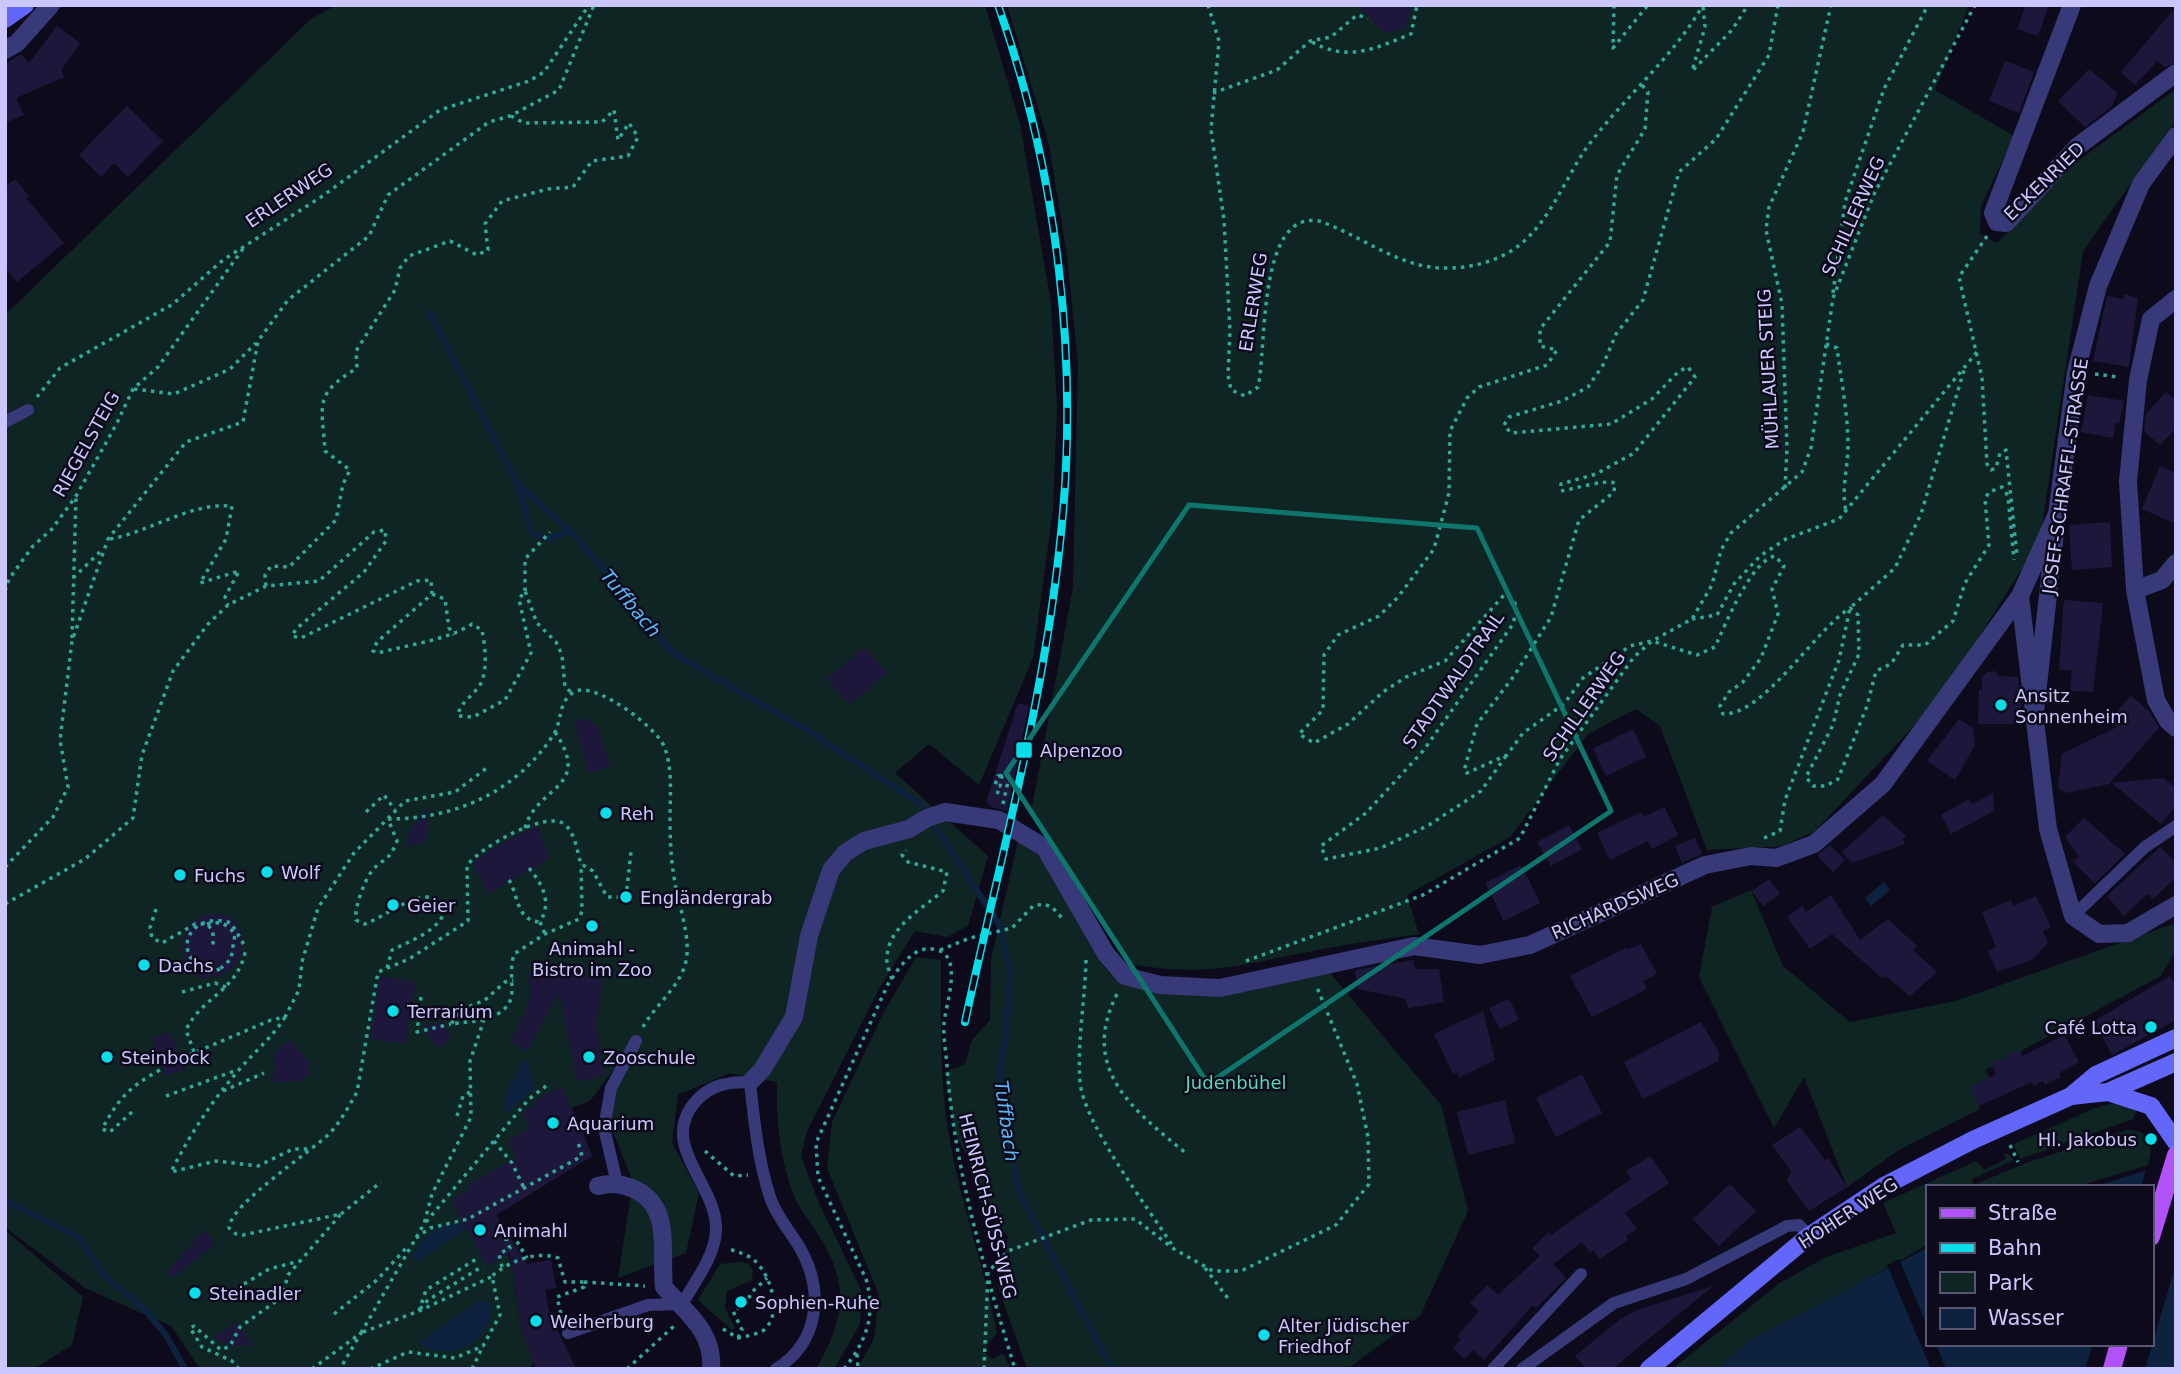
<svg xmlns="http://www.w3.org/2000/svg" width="2181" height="1374" font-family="'DejaVu Sans',sans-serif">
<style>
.green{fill:#0f2523}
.water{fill:#0d223e}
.pier{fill:#0d0b1b}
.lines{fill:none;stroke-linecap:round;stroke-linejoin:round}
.stream{stroke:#0d223e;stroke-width:6}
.building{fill:#1d183b}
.path{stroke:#31a89a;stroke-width:3.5;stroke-dasharray:3.5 5;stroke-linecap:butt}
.lane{stroke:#383978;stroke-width:12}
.street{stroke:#383978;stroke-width:18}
.secondary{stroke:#6267f9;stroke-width:18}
.primary{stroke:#b153f9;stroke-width:18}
.rail-casing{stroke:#09dee8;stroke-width:8}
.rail{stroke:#0d0b1b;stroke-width:5;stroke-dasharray:16;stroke-linecap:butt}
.path-bridge{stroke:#31a89a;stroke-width:3.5;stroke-dasharray:3.5 5;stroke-linecap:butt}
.marked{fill:none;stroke:#0f766e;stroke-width:5;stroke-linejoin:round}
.poi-dot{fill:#09dee8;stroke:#0d0b1b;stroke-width:2.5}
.labels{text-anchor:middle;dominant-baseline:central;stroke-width:5;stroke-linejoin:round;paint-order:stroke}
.street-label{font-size:18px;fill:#cbc7fd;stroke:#0d0b1b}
.poi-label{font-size:18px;fill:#cbc7fd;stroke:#0d0b1b;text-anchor:start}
.park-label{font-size:18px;fill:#58d9b1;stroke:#0d0b1b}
.water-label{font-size:19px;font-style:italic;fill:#5ab8f9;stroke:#0d0b1b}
</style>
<rect width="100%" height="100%" fill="#0d0b1b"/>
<!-- green -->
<path class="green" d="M337 5H985L1020 124 1051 303 1057 407 1053 509 1033 658 979 785 929 744 895 773 988 856 968 926 947 937 915 931 880 987 807 1131 801 1156 818 1201 862 1292 860 1324 834 1369H816C843 1322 851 1288 821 1239 813 1225 801 1212 795 1198 780 1162 776 1121 777 1082L730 1073 678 1095 672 1143 699 1193 686 1253 618 1278 633 1182 611 1127 617 1065 590 1101 569 1109 572 1117 576 1115 592 1156 496 1215 512 1267 521 1327 534 1361 530 1369H200L171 1326 85 1288 5 1227V315L312 18Z
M1007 5H1969L1935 90 2014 136 1981 206 1980 234 1997 243 2071 166 2176 89V120L2083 251 2040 540 1941 697 1815 831 1783 846 1707 850 1660 726 1636 709 1588 734 1510 837 1407 895 1419 934C1385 939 1351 943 1318 950 1248 963 1204 978 1132 964L1031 813 1073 587 1078 363 1067 256 1049 144Z
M1018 841C1048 857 1054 877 1071 906 1083 927 1098 969 1120 981 1166 1008 1274 979 1325 967L1441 1105 1468 1211 1420 1316 1347 1369H1027L998 1287 1008 1237 979 1200 968 1158 955 1133 945 1072 965 1064 972 1040 990 1020 991 960Z
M1751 890 1783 966 1850 1022 1956 1001 2176 923V949L2161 976 1985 1070 2001 1095 1979 1105 1980 1109 1899 1150 1847 1187 1804 1077 1774 1128 1699 977 1712 907Z
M916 957 941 960C941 1020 939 1082 950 1141 961 1206 985 1268 997 1333L983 1350 992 1359 1003 1353 1011 1369H857L874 1339 879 1295 827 1168 832 1122 882 1016Z
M2114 1103 2138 1106 2133 1119 2020 1159 2014 1144 2095 1108Z
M2126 1130C2152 1130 2154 1143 2148 1165L2075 1187H1927V1245L1817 1308 1754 1338 1717 1369H1672L1780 1283 1826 1257 1896 1233 1883 1203 1976 1161 1984 1170 2006 1159 2004 1154 2007 1153 2014 1160 1972 1179 1974 1185 2023 1164Z
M5 1230 83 1297 72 1345 34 1369H5Z
M741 1262 748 1264 753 1270 752 1280 727 1291 725 1308 735 1328 732 1330 698 1300 720 1264Z"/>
<!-- water -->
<path class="water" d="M1884 882 1890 890 1871 906 1865 898Z
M528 1060 534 1087 509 1112H503L509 1082 517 1078 521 1062Z
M2176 1161V1369H1717L1754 1338 1927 1248V1344H2151V1187H2093Z
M464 1223 466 1229 417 1262 413 1255C424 1234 440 1224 464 1223Z
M479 1301 490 1302C497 1340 447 1366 418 1343Z"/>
<!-- pier -->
<path class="pier" d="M2176 1157V1264L2145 1369H2085L2093 1344H2151V1187H2141L2147 1166Z
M1899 1259 1927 1325V1344H1936L1946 1369H1931L1887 1265Z"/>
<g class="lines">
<!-- stream -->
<path class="stream" d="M430 313 517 483 579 540 674 654 810 732 922 805
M518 485 532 533 549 539 570 531
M936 828 999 924 1004 946 1010 973 1006 1035 1000 1067 1003 1115 1019 1192 1112 1369
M5 1201 78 1237 106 1277 145 1310 166 1335 185 1369"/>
</g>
<!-- building -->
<path class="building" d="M1357 5H1413L1405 29 1384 33Z
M2026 5H2049L2038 36 2017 29Z
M2176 7V62L2165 67 2157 61 2135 85 2121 72Z
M57 26 80 43 61 70 64 77 16 98 24 115 5 123V64L21 54 29 63Z
M2005 61 2034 72 2019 113 1989 101Z
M2089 69 2118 93 2111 107 2085 127 2058 101Z
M127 106 163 141 128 177 114 163 101 177 79 155Z
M15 179 29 196 26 198 64 243 17 282 5 268V187Z
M2124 294 2138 298 2129 367 2093 361 2107 296 2123 299Z
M2166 392 2176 401V428L2160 445 2144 431 2146 414Z
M2088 395 2124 401 2119 423H2115L2113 438 2081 432Z
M2160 466 2176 473V524L2142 509Z
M2110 522 2112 567 2072 570 2069 525Z
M2064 600 2103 603 2093 692 2070 691 2072 670H2059Z
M864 647 887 673 849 705 827 679Z
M1995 671 1999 676 2018 677 2023 724H1978L1979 689 1982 690V677L1988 672Z
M2131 696 2150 712 2159 728 2109 784 2066 793 2058 788 2062 754 2117 727 2109 720Z
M1018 703 1029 706 1007 811 991 807 986 802Z
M588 718 599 730 610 767 589 773 574 722Z
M1959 719 1973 728 1975 745 1955 780 1927 761Z
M1633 729 1646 757 1606 776 1593 749Z
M2163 778 2176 788V806L2161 824 2112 783Z
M1993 793 1994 811 1951 834 1941 815 1969 799 1972 804Z
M428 807 427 835 422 843 405 848 411 829Z
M1664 807 1678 835 1652 849 1648 841 1610 860 1597 833 1641 812 1644 817Z
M1883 815 1906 836 1903 839 1905 844 1852 863 1842 852Z
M2084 818 2125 854 2095 883 2073 862 2079 857 2065 837Z
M1569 825 1582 849 1551 866 1537 842Z
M538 826 549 859 488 894 472 862 506 841Z
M1695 838 1702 854 1682 863 1675 846Z
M1830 845 1845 860 1833 872 1817 855Z
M2160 847 2176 863V877L2153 899 2147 894 2124 916 2107 896Z
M1521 865 1540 903 1504 921 1485 883Z
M1769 879 1780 894 1763 906 1752 891Z
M1831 895 1860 940 1888 919 1917 946 1913 950 1937 972 1910 996 1886 976 1882 978 1832 934 1810 949 1787 917 1802 906 1806 912Z
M2036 896 2051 927 2043 931 2048 943 2032 960 1997 972 1988 951 1996 947 1982 912 2011 900 2013 906Z
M206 914H221L235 920 241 930 242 953 235 966 219 976 201 979 190 970 183 955 184 937 192 922Z
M1641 944 1657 974 1643 981 1647 989 1592 1017 1570 976 1626 948 1627 950Z
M1413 960 1415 969H1439L1444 1002 1408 1008 1406 999 1358 989 1355 970Z
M528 972 577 973 603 981 596 1024 605 1075 577 1082 559 993 527 1051 510 1042 526 1010 530 994Z
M380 976 416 982 405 1044 370 1039Z
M2170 976 2176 985V1020L2112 1055 2094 1021Z
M1509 999 1519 1019 1500 1029 1489 1008Z
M1483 1011 1495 1060 1459 1078 1457 1072 1453 1074 1434 1034Z
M443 1022 451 1040 436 1047 422 1026Z
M1701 1022 1719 1052 1718 1061 1643 1099 1624 1062Z
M171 1032 184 1070 165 1076 152 1038Z
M2064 1035 2079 1062 2059 1073 2061 1077 2045 1085 2043 1081 2034 1086 2032 1082 1979 1106 1970 1087 1996 1074 1991 1065 2019 1049 2023 1056Z
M289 1039 310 1063V1073L301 1081 271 1082 275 1069 273 1056Z
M1582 1074 1602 1113 1556 1137 1536 1098Z
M563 1088 592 1156 496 1215 527 1264 551 1260 556 1288 545 1290 550 1314 576 1369H536L521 1327 510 1253 487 1266 451 1200 470 1189 468 1185 517 1157 507 1142 529 1128 522 1114 544 1094Z
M1505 1100 1515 1143 1468 1155 1457 1112Z
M1800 1127 1825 1160 1828 1158 1847 1187 1809 1211 1787 1181 1791 1171 1772 1145Z
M1650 1156 1669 1183 1625 1213 1637 1229 1626 1236 1628 1240 1600 1259 1593 1250 1590 1253 1582 1242 1553 1264 1566 1278 1536 1308 1533 1305 1484 1360 1473 1350 1465 1359 1453 1348 1461 1339 1457 1336 1479 1311 1470 1303 1487 1285 1498 1295 1540 1256 1532 1248 1549 1232 1551 1235 1631 1179 1626 1171Z
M1730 1184 1756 1211 1719 1246 1693 1219Z
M205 1229 215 1245 173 1278 167 1272Z
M1713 1286 1612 1369H1586L1575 1356 1619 1320 1637 1310Z
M236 1322 253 1346H230L213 1338Z"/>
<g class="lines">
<!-- path -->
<path class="path" d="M1208 5 1219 41 1211 130 1224 220 1230 331 1228 375 1231 390 1245 396 1258 387C1267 349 1257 210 1319 221 1361 235 1397 267 1442 268 1470 269 1501 261 1522 243 1550 219 1565 180 1585 150 1621 100 1672 59 1703 5
M1614 5 1613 48 1648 5
M1778 5 1769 55 1716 139 1679 172 1643 300 1616 334 1603 365 1588 387 1562 401 1509 417 1504 425 1511 433 1611 424 1652 399 1679 371 1688 367 1695 377 1634 453 1596 474 1561 484V491C1574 489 1605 479 1615 483L1614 492 1579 520 1551 617 1514 676 1477 724 1464 771 1467 773 1507 755 1523 733 1564 704 1583 678 1630 646 1652 641 1697 655 1715 647C1725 625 1751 561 1775 556L1784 566 1772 589 1778 614 1761 658 1743 682 1729 692 1720 706 1723 714C1764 715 1814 631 1850 608L1858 615 1859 654 1840 695 1833 725 1806 777 1813 786H1826L1838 779 1867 706 1876 671 1891 664 1903 645H1925L1953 621 1965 583 1989 545 1985 499 1989 492 2002 487 2008 496 2014 560
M1703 7 1705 27 1692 71 1732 30 1748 5
M1312 42C1348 62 1374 49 1411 34L1417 5
M1213 93 1277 70 1310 41 1331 37 1357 15 1368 18
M1987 236 1959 277 1982 378 1987 464 1991 470 1996 468 2000 453 2006 450 2017 556
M1833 293 1845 202 1884 89 1928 5
M1826 344 1837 348C1841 380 1848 413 1848 446 1848 468 1841 489 1846 511
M2095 374 2118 377
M134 389 174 394 230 369 256 343
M37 397 60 368 173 304 223 260 321 197 440 110 529 81 544 72 589 5
M1785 488 1787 448 1782 304 1766 230 1769 207 1803 132 1831 5
M110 539C150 532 191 502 232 506L226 539 200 583 239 571 225 597 228 605
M73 578 103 549
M266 586 265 575 271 566 289 567 336 520 343 484 350 470 325 451C322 403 313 395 357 368L356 351 395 290 400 268 409 256 450 241 477 255 488 250 485 224 502 201 548 189 573 187 592 161 628 156 638 137 629 123 618 140 614 110 602 122 524 123 511 116
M5 591 9 579 33 546 52 529 76 496 116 425 133 389 158 367 245 246
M525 591V559L550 532
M432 594 445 599 449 628 454 635
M1692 619 1717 615 1734 584 1760 556 1786 539 1839 519 1977 352
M72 638 76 498
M1506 756 1481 791 1429 825 1381 848 1326 859 1321 846 1366 813 1423 751 1513 624 1517 607 1512 598 1504 595 1445 661 1406 677 1383 692 1348 724 1314 743 1299 734 1323 710 1324 655 1338 635 1379 616 1398 597 1434 549 1449 493 1450 431 1467 398 1479 387 1547 365 1557 350 1540 346V329L1610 242 1617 175 1645 129 1648 92 1640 83
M996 792 1004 794
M1003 804 1009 777 1002 776 1000 786 995 785 998 776 1007 775 1008 769
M366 812 384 795 395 810
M388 819C456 819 516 792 554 734 562 721 558 701 574 692 594 680 656 727 664 746 673 768 670 796 670 819 670 841 671 861 675 883 679 906 691 938 686 961 681 986 655 1005 643 1027
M525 828C537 785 593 789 555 732
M1764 838 1780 831 1785 800 1839 660 1850 608 1895 568 1921 514 1965 367
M5 867 53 817 68 787 60 740 72 641 108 539 186 442 243 422 258 341 288 300 369 236 388 195 489 122 510 116 559 90 594 5
M529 868C543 885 552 902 540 922L545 934
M509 880C519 897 516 920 540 922
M5 904 85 859 133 818 142 755 173 671 208 624 228 605 266 586 319 581 374 532 385 530 386 541 364 572 296 629 292 636 301 638 417 581 431 580 432 594 377 642 373 651 378 653C407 645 448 640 472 624L482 630C485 646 488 667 481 683 475 695 460 701 458 716L473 717 505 700 531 653 519 599 525 591 537 623 556 642 562 655 565 687 572 693
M156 909 150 928 152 938 162 943 195 924H207L213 931V948
M207 924C220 921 226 923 235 934L231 959 220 969
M940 950 970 938 1012 928 1033 906 1043 904 1052 907 1062 918
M1086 960C1085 1001 1077 1041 1080 1082 1084 1124 1147 1206 1172 1245
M1246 961 1423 895 1520 838 1560 759 1634 657 1652 641 1692 619 1712 585 1721 550 1731 533 1802 472 1811 448 1833 298 1874 194 1975 5
M387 968 392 950C410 941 442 930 445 908L441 900C417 888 387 916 365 924L356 920C354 909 364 881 372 871 383 857 388 864 397 841L388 819
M892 979C890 973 886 964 887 957 888 927 923 908 943 891L947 872 908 862 902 855 906 850
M182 992 215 983 226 987
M1117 994C1079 1069 1133 1110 1187 1154
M421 997 417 1032 451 1024
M285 1017C272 1038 254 1052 238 1071 211 1102 189 1136 171 1172L216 1161 258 1166 293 1149H312
M484 1020 451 1024 461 1010 485 1000 505 982 513 980
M194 1052 186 1030C202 996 239 991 246 948
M182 1058 271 1020 285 1017 299 990 302 962 318 908 354 853 405 801 455 792 488 767
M223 1091 264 1073
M166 1096 237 1070
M132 1112 110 1132 102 1129C119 1098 129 1087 160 1070
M457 1116 463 1096 470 1092
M494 1141 512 1163 524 1188
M2010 1145 2018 1162
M705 1151 734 1176 748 1175
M341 1214 381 1182
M426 1222 529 1099 546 1086
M416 1238 430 1228 468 1219 582 1156 578 1142
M502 1267 499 1254 510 1248 506 1240 513 1235 527 1258
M1205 1268 1230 1301
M584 1282 645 1286
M244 1284 269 1269 300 1261
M420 1309 428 1300 483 1266
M419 1311 426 1290 478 1258
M334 1314 377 1280 408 1246
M723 1329 738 1338C747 1336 756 1335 764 1330 783 1313 771 1275 754 1260 748 1255 738 1252 729 1249
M363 1332 419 1311 491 1277
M361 1333 424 1224 432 1194 471 1117 470 1061 484 1020C527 1005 505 986 514 954L545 934 579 919 582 911 581 864
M738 1338 742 1330 733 1311 747 1303 751 1293 767 1278
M857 1354 858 1369
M239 1369 232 1361 202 1347 190 1328 194 1326 221 1350 230 1346 240 1327 282 1297 288 1275 341 1214 243 1235 236 1234 229 1228C229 1205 311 1152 330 1133 341 1121 349 1106 357 1092L378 972 409 959 468 921 467 866C477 849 545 810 564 824 575 832 577 851 581 864L593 871 607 897H626L631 852
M312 1369 361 1333 340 1369
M370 1369 408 1352 455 1358 483 1346 500 1315 492 1276C508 1262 536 1250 558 1258L565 1282H584V1287L557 1297 562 1318
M472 1369 482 1348
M627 1369 674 1326
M844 1369C867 1340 876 1315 866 1279L818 1177 816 1143 888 984C899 968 914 943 937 950 964 957 945 1006 944 1024 943 1037 946 1052 947 1066 954 1168 985 1271 1015 1369
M984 1369 988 1272 1008 1251 1091 1220 1135 1219 1174 1249 1213 1271H1241L1336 1225 1369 1184 1368 1137 1357 1084 1316 985"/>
<!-- lane -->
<path class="lane" d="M5 422 28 410
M2073 916 2145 847 2176 826
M617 1183 604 1128 611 1088 636 1041
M568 1333 648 1305 682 1304C694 1283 715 1256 716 1231 718 1184 657 1145 696 1101 711 1084 729 1082 750 1082 754 1120 758 1160 770 1197 776 1216 790 1231 800 1248 824 1290 820 1342 776 1369
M1493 1369 1581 1274
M1522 1369 1614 1303 1686 1279 1787 1226 1799 1225 1809 1236"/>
<!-- street -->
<path class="street" d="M2072 5 1993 213 1997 222 2006 223 2078 146 2176 73
M5 50 17 43 51 5
M2176 299 2151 319 2138 380 2128 481 2135 590 2156 700 2168 721 2176 728
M2135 590 2162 580 2176 563
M2020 596 2048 829 2073 916 2099 934 2128 933 2176 905
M2035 712 2057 514 2076 372 2098 286 2141 184 2176 136
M750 1082 762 1070 794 1017 809 936 831 870 845 853 864 841 909 829 927 818 945 812 999 820 1045 848 1106 954 1125 976 1160 985 1220 988 1414 946 1480 955 1530 945 1705 865 1751 856 1776 858 1814 844 1883 784 2020 596 2057 514
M598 1186C612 1182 623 1184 636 1190 673 1208 660 1255 664 1287 686 1313 714 1331 711 1369"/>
<!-- secondary -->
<path class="secondary" d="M5 19 25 5
M2108 1092 2151 1106 2176 1142
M2071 1096 2096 1075 2176 1038
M1649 1369 1809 1236 1884 1186 1973 1140 2071 1096 2108 1092 2176 1062"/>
<!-- primary -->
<path class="primary" d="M2151 1237 2176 1155
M2112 1369 2119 1344"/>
<!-- rail casing -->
<g class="rail-casing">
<path id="rail" d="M965 1022C999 863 1043 705 1060 543 1080 364 1058 175 998 5"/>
</g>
<!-- rail -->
<use href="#rail" class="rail"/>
<!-- path-bridge -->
<path class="path-bridge" d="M220 969 208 973C168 952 191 910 231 923L246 948"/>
</g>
<!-- marked area -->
<path class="marked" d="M1189 505 1477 528 1611 811 1208 1084 1006 773Z"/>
<!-- markers -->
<g class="poi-dot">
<circle cx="2001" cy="705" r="7"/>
<rect x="1015" y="741" width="18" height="18" rx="3.5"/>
<circle cx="606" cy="813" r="7"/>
<circle cx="267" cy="872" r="7"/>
<circle cx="180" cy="875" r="7"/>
<circle cx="626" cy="897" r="7"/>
<circle cx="393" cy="905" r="7"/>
<circle cx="592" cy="926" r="7"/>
<circle cx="144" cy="965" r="7"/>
<circle cx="393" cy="1011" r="7"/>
<circle cx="2151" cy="1027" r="7"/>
<circle cx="107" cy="1057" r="7"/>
<circle cx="589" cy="1057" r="7"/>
<circle cx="553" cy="1123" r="7"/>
<circle cx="2151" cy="1139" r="7"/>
<circle cx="480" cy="1230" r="7"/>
<circle cx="195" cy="1293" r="7"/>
<circle cx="741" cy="1302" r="7"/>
<circle cx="536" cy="1321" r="7"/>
<circle cx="1264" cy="1335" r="7"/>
</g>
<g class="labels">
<!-- street labels -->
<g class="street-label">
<text transform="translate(2044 181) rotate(-44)">ECKENRIED</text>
<text transform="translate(289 195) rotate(-34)">ERLERWEG</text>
<text transform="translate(1853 216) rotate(-66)">SCHILLERWEG</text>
<text transform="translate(1253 302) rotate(-81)">ERLERWEG</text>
<text transform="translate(1768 369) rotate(-93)">MÜHLAUER STEIG</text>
<text transform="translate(86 444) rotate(-61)">RIEGELSTEIG</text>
<text transform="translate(2065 476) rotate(-82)">JOSEF-SCHRAFFL-STRASSE</text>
<text transform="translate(1453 680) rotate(-55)">STADTWALDTRAIL</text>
<text transform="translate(1584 706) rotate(-55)">SCHILLERWEG</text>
<text transform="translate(1615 906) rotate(-24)">RICHARDSWEG</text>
<text transform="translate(988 1206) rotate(76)">HEINRICH-SÜSS-WEG</text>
<text transform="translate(1848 1213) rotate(-33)">HOHER WEG</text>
</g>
<!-- poi labels -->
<g class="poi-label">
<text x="2015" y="695">Ansitz<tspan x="2015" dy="21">Sonnenheim</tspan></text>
<text x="1040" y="750">Alpenzoo</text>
<text x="620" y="813">Reh</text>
<text x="281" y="872">Wolf</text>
<text x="194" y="875">Fuchs</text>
<text x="640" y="897">Engländergrab</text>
<text x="407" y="905">Geier</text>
<text x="592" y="948" text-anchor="middle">Animahl -<tspan x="592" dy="21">Bistro im Zoo</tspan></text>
<text x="158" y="965">Dachs</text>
<text x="407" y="1011">Terrarium</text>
<text x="2137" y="1027" text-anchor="end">Café Lotta</text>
<text x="121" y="1057">Steinbock</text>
<text x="603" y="1057">Zooschule</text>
<text x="567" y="1123">Aquarium</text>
<text x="2137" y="1139" text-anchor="end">Hl. Jakobus</text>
<text x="494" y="1230">Animahl</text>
<text x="209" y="1293">Steinadler</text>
<text x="755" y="1302">Sophien-Ruhe</text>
<text x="550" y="1321">Weiherburg</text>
<text x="1278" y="1325">Alter Jüdischer<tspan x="1278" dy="21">Friedhof</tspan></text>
</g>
<!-- park labels -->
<g class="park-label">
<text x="1236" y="1082">Judenbühel</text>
</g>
<!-- water labels -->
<g class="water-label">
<text transform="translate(631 603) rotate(50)">Tuffbach</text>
<text transform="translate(1007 1121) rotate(82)">Tuffbach</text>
</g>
</g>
<!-- border -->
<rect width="2181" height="1374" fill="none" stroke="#cbc7fd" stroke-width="14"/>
<!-- legend -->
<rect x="1926" y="1185" width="228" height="161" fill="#0d0b1b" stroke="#595675" stroke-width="2"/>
<rect x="1940" y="1208" width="35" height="10" fill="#b153f9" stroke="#595675" stroke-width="2"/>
<text x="1988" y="1220" font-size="21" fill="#cbc7fd">Straße</text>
<rect x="1940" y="1243" width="35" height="10" fill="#09dee8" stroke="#595675" stroke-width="2"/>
<text x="1988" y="1255" font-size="21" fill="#cbc7fd">Bahn</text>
<rect x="1940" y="1272" width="35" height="21" fill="#0f2523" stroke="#595675" stroke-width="2"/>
<text x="1988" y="1290" font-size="21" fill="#cbc7fd">Park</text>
<rect x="1940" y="1308" width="35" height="21" fill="#0d223e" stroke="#595675" stroke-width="2"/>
<text x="1988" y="1325" font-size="21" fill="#cbc7fd">Wasser</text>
</svg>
